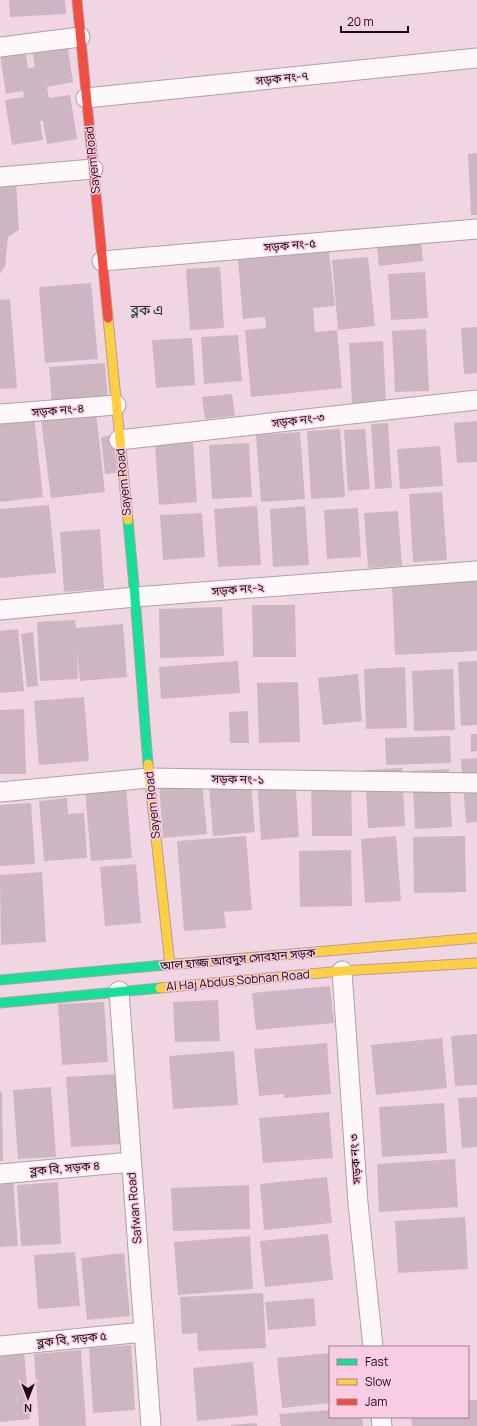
<svg xmlns="http://www.w3.org/2000/svg" width="477" height="1426" font-family="Manrope,'Noto Sans Bengali',sans-serif">
<style>
.building{fill:#ccb6c1}
.lines{fill:none;stroke-linecap:round;stroke-linejoin:round}
.street-casing{stroke:#b29da8;stroke-width:21}
.fast-casing{stroke:#b29da8;stroke-width:11}
.slow-casing{stroke:#b29da8;stroke-width:11}
.jam-casing{stroke:#b29da8;stroke-width:11}
.street{stroke:#fdf9fb;stroke-width:19}
.fast{stroke:#16e098;stroke-width:9}
.slow{stroke:#ffcf43;stroke-width:9}
.jam{stroke:#f24e42;stroke-width:9}
.labels{text-anchor:middle;dominant-baseline:central;stroke-width:3;stroke-linejoin:round;paint-order:stroke}
.street-label{font-size:12px;fill:#1b0913;stroke:#facce3}
.quarter-label{font-size:14px;fill:#0a3d2d;stroke:#facce3}
</style>
<rect width="100%" height="100%" fill="#f0d6e3"/>
<!-- building -->
<path class="building" d="M9 0H65L66 14 10 17Z
M67 44 73 82 47 87 49 98 70 95 77 139 47 144 43 121H40L43 140 12 145 5 100 24 97 23 91 6 94 0 54 25 50 28 68 35 67 32 50Z
M477 153V215H471L468 154Z
M16 182 19 230 8 237 5 266 0 274V183Z
M421 241 423 261 379 266 377 247Z
M329 251 335 306 313 308 315 332 337 330 342 388 251 397 245 330 266 328 265 317 243 319 238 260Z
M368 257 375 326 338 330 332 260Z
M220 267 224 328 190 330 186 269Z
M425 272 428 318 391 320 388 274Z
M91 283 98 359 45 363 39 287Z
M10 299 17 388 0 389V300Z
M477 327V373L464 374 461 328Z
M426 329 429 391 395 392 392 331Z
M238 335 242 381 204 384 201 337Z
M192 338 195 385 156 388 152 340Z
M383 341 386 402 352 404 349 343Z
M105 363 108 402 52 406 49 367Z
M232 394 235 416 205 419 202 397Z
M96 413 105 492 51 498 41 419Z
M34 416 43 497 0 502V420Z
M477 421V462L457 463 454 423Z
M388 423 392 488 375 489 371 424Z
M340 429 345 497 311 499 307 431Z
M365 429 370 489 348 491 344 430Z
M300 432 305 499 261 502 256 435Z
M113 435 117 473 105 474 101 437Z
M193 442 197 502 159 505 155 445Z
M249 443 252 497 212 499 209 445Z
M440 446 443 486 400 489 397 449Z
M442 492 447 560 413 562 409 494Z
M49 505 56 573 0 578V509Z
M257 506 261 565 218 567 214 509Z
M305 506 309 565 273 567 270 509Z
M358 508 361 557 327 559 324 510Z
M398 511 402 566 368 568 364 513Z
M202 513 205 557 163 560 160 515Z
M100 529 104 589 64 592 60 532Z
M477 581V651L395 655 392 585Z
M252 605H295L296 657H253Z
M222 607 224 656 160 658 159 609Z
M75 620 76 628 123 624 127 677 80 681 77 650 78 679 40 681 37 622Z
M18 629 24 691 0 693V631Z
M33 632 38 686 27 687 21 634Z
M238 661 240 693 161 699 159 667Z
M477 661V725L461 726 458 662Z
M405 667 407 728 366 729 364 669Z
M453 669 455 730 414 731 412 671Z
M358 674 362 721 323 725 318 678Z
M298 682 300 742 259 743 257 683Z
M84 697 89 761 39 765 34 701Z
M24 709 26 774H0V710Z
M248 711 249 743H230L229 712Z
M471 734H477V751L471 752Z
M450 736 451 763 386 765 385 738Z
M477 758V822L466 823 461 759Z
M402 768 405 826 368 828 365 770Z
M449 769 452 827 415 829 412 771Z
M351 772 352 836H312L311 773Z
M295 777 299 837 261 840 257 780Z
M202 782 207 834 163 838 159 785Z
M251 783 255 832 213 836 209 786Z
M126 786 132 858 91 861 85 789Z
M67 798 68 814 84 813 87 858 44 861 39 801Z
M31 803 35 864 0 866V805Z
M246 836 252 910 224 912 226 928 184 931 177 841Z
M396 836 401 901 365 903 361 839Z
M465 836 466 892 414 893 413 837Z
M351 850 352 906 300 907 299 851Z
M136 864 141 923 105 926 100 867Z
M42 872 46 942 1 945 0 875Z
M330 986 334 1023 256 1030 252 993Z
M218 1000 220 1041 175 1042 173 1002Z
M104 1002 108 1062 62 1065 58 1004Z
M477 1034V1085L455 1086 451 1036Z
M442 1038 447 1088 376 1095 371 1045Z
M327 1043 331 1094 284 1098V1094L259 1096 254 1049Z
M234 1051 238 1105 173 1109 169 1056Z
M116 1074 121 1144 71 1147 66 1077Z
M51 1087 56 1157 18 1159 13 1090Z
M0 1092H2L3 1161H0Z
M477 1097V1147L462 1148 458 1098Z
M444 1103 447 1153 382 1157 379 1107Z
M329 1112 333 1158 263 1163 259 1118Z
M455 1159 458 1207 379 1212 377 1164Z
M327 1177 332 1223 264 1230 260 1184Z
M13 1179 18 1246 0 1247V1180Z
M58 1182 61 1244 21 1246 17 1185Z
M249 1185 250 1229 173 1231 171 1188Z
M465 1217 468 1269 398 1273 395 1221Z
M328 1234 333 1280 265 1287 260 1241Z
M250 1236 253 1289 178 1295 174 1242Z
M75 1252 80 1306 38 1309 34 1255Z
M124 1253 130 1316 87 1320 81 1258Z
M263 1293 266 1348 198 1351 197 1333 182 1334 180 1297Z
M314 1298 316 1326 268 1330 265 1302Z
M131 1345 135 1410 93 1413 89 1348Z
M81 1350 86 1426H39L34 1354Z
M24 1351 30 1419 0 1422V1352Z
M330 1353V1403L282 1408 277 1358Z
M253 1362 258 1415 197 1421 193 1368Z
M468 1400H477V1426H412L411 1417H468Z
M330 1410V1417H362L363 1426H281L279 1414Z
M257 1423V1426H231V1425Z"/>
<g class="lines">
<!-- street casing -->
<g class="street-casing">
<path id="street" d="M0 47 80 37
M86 98 477 58
M0 177 93 169
M102 261 477 229
M0 414 116 405
M119 440 477 400
M0 610 135 597 477 571
M0 792 149 778 477 783
M342 971 358 1203 373 1347
M119 991 151 1426
M0 1174 131 1162
M0 1346 144 1332
M381 1417 382 1426"/>
</g>
<!-- fast casing -->
<g class="fast-casing">
<path id="fast" d="M128 520 135 597 148 764
M0 980 165 965
M0 1003 160 988"/>
</g>
<!-- slow casing -->
<g class="slow-casing">
<path id="slow" d="M108 318 128 520
M148 764 170 965
M165 965 477 938
M160 988 342 971 477 963"/>
</g>
<!-- jam casing -->
<g class="jam-casing">
<path id="jam" d="M77 0 108 318"/>
</g>
<!-- street -->
<use href="#street" class="street"/>
<!-- fast -->
<use href="#fast" class="fast"/>
<!-- slow -->
<use href="#slow" class="slow"/>
<!-- jam -->
<use href="#jam" class="jam"/>
</g>
<g class="labels">
<!-- street labels -->
<g class="street-label">
<text transform="translate(282 78) rotate(-6)">সড়ক নং-৭</text>
<text transform="translate(92 160) rotate(-96)">Sayem Road</text>
<text transform="translate(290 245) rotate(-5)">সড়ক নং-৫</text>
<text transform="translate(58 410) rotate(-5)">সড়ক নং-৪</text>
<text transform="translate(298 420) rotate(-7)">সড়ক নং-৩</text>
<text transform="translate(123 482) rotate(-96)">Sayem Road</text>
<text transform="translate(238 589) rotate(-5)">সড়ক নং-২</text>
<text transform="translate(238 779) rotate(1)">সড়ক নং-১</text>
<text transform="translate(152 805) rotate(-96)">Sayem Road</text>
<text transform="translate(238 959) rotate(-5)">আল হাজ্জ আবদুস সোবহান সড়ক</text>
<text transform="translate(238 980) rotate(-5)">Al Haj Abdus Sobhan Road</text>
<text transform="translate(355 1159) rotate(-94)">সড়ক নং ৩</text>
<text transform="translate(65 1168) rotate(-5)">ব্লক বি, সড়ক ৪</text>
<text transform="translate(134 1208) rotate(-95)">Safwan Road</text>
<text transform="translate(72 1339) rotate(-6)">ব্লক বি, সড়ক ৫</text>
</g>
<!-- quarter labels -->
<g class="quarter-label">
<text x="147" y="309">ব্লক এ</text>
</g>
</g>
<!-- legend -->
<rect x="329" y="1346" width="140" height="72" fill="#facce3" stroke="#a17e90"/>
<rect x="337" y="1359" width="20" height="6" fill="#16e098" stroke="#a17e90"/>
<text x="365" y="1366" font-size="12" fill="#1b0913">Fast</text>
<rect x="337" y="1379" width="20" height="6" fill="#ffcf43" stroke="#a17e90"/>
<text x="365" y="1386" font-size="12" fill="#1b0913">Slow</text>
<rect x="337" y="1399" width="20" height="6" fill="#f24e42" stroke="#a17e90"/>
<text x="365" y="1406" font-size="12" fill="#1b0913">Jam</text>
<!-- north arrow -->
<g transform="translate(28 1398) rotate(180)" stroke="#facce3" stroke-width="3" paint-order="stroke">
<path d="M0-3L7 15L0 10L-7 15Z" fill="#1b0913"/>
<text y="-6" font-size="11" font-weight="bold" text-anchor="middle" fill="#1b0913">N</text>
</g>
<!-- scale -->
<path d="M341 26v6h67v-6" fill="none" stroke="#1b0913" stroke-width="2"/>
<text x="347" y="26" font-size="12" fill="#1b0913" stroke="#facce3" stroke-width="3" paint-order="stroke">20 m</text>
</svg>
